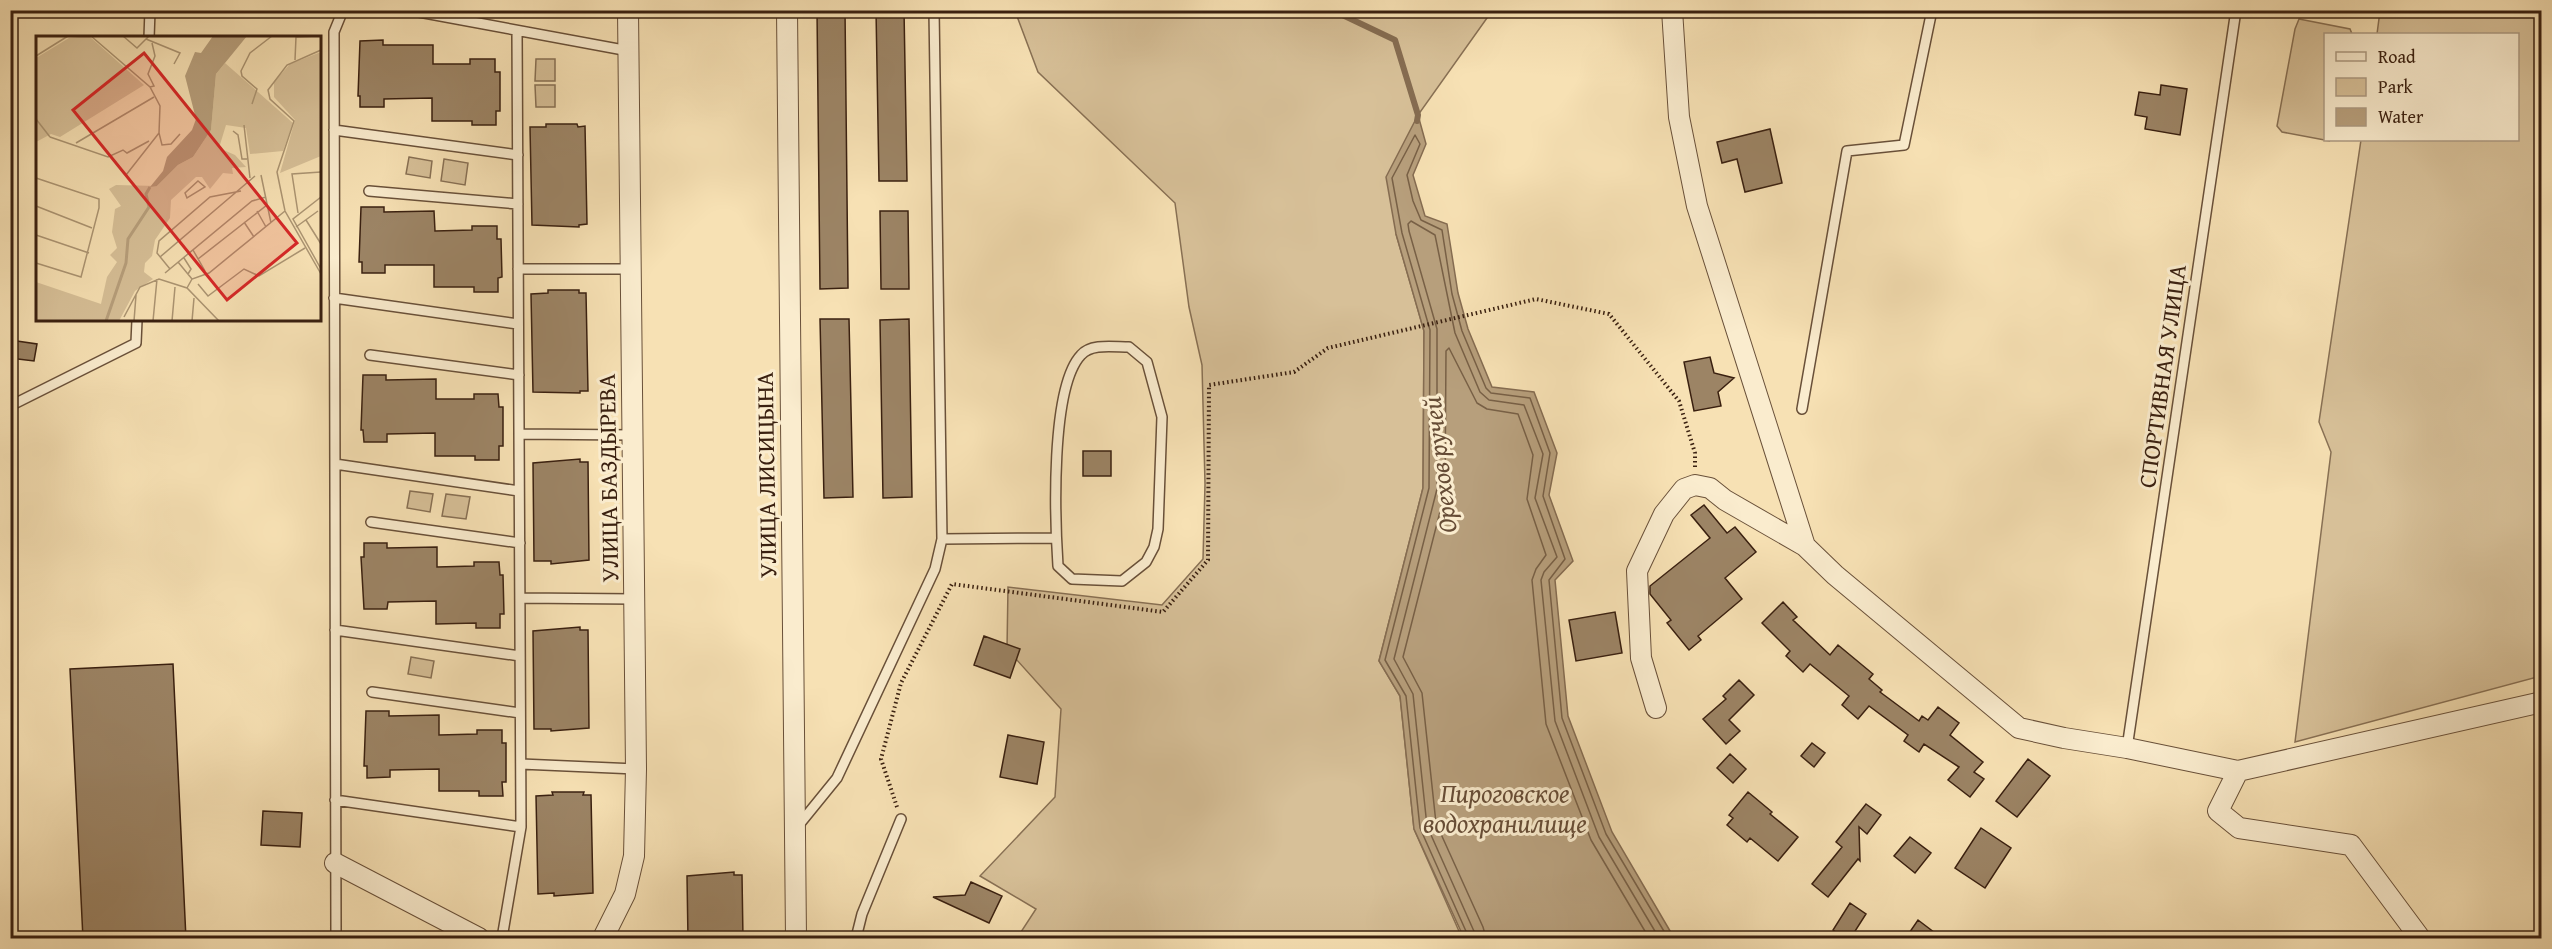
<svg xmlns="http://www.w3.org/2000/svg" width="2552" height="949" font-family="'Gentium Book Plus',serif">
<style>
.green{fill:#d7c098;stroke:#887054;stroke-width:1.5}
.water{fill:#b79f7c;stroke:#856c51;stroke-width:1.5}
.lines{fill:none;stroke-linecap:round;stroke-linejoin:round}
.shore{stroke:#786046;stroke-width:1.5}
.stream{stroke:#856c51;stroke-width:6}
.building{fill:#9c8465;stroke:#3a2010;stroke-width:1.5}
.lane-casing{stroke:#695039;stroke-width:12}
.street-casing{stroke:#695039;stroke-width:22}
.path{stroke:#3a2010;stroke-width:4;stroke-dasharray:1.5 3;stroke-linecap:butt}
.lane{stroke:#faecce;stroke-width:9}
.street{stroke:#faecce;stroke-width:20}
.labels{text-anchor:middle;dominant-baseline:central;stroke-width:6;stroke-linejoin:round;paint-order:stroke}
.street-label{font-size:24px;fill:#3a2010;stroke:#faecce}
.water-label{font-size:26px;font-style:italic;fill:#664c36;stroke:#faecce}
.inset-river{fill:none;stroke:#b79f7c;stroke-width:3}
.inset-road{fill:none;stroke:#ab9472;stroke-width:1.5}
.view{fill:#d62828;fill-opacity:0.15;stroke:#d62828;stroke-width:3}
.inset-edge{fill:none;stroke:#3a2010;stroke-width:3}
</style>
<rect width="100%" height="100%" fill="#f7e1b4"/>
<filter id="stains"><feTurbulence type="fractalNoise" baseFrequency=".00333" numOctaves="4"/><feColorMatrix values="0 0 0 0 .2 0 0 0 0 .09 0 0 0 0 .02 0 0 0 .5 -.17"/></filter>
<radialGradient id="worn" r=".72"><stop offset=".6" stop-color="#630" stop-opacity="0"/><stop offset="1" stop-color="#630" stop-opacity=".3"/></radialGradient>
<!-- green -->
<path class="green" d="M1015 11H1492L1418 115 1396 234 1424 331 1423 488 1379 661 1400 696 1414 829 1462 938H1286L1282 932 1257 938H1017L1036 909 980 876 1055 797 1061 709 1007 649 1008 587 1162 605 1203 559 1205 484 1202 365 1189 307 1175 203 1038 72Z
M2380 11H2541V676L2295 742 2331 452 2319 422 2361 140H2518V34H2377Z
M2299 19 2350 29 2352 34H2326V140L2330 141 2282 132 2277 126 2295 29Z
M536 59H555V81H535Z
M535 85H555V107H536Z
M409 157 432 161 430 178 406 174Z
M444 159 468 163 465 185 441 181Z
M410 491 433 494 430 512 407 508Z
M446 494 470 497 466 519 442 516Z
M411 657 434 661 431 678 408 674Z"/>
<!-- water -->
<path class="water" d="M1418 115 1426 144 1413 175 1425 216 1447 224 1458 293 1468 329 1492 387 1534 392 1557 453 1549 495 1573 561 1555 580 1568 716 1612 832 1673 936 1680 938H1464L1414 829 1400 696 1379 661 1423 488 1424 331 1396 234 1386 177Z"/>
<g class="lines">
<!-- shore -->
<path class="shore" d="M1469 938 1420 828 1406 696 1385 660 1429 488 1430 330 1402 233 1392 178 1415 135 1420 144 1407 175 1413 201 1421 220 1442 230 1452 294 1462 331 1486 388 1491 393 1530 398 1550 453 1543 496 1565 559 1549 580 1562 718 1606 834 1668 938
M1477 938 1427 826 1413 694 1394 659 1437 489V329L1409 231 1408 224 1411 221 1435 235 1455 333 1480 392 1489 400 1524 405 1543 454 1535 498 1557 557 1544 572 1541 580 1555 721 1599 837 1659 938
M1486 938 1483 927 1436 823 1422 693 1403 657 1445 492 1446 351 1449 348 1477 403 1487 409 1518 414 1533 455 1527 499 1546 555 1536 569 1532 580 1546 724 1591 840 1649 938"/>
<!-- stream -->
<path class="stream" d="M1332 10 1395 40 1418 115 1417 121"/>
</g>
<!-- building -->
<path class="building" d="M817 10H845L848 288 820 289Z
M876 10H904L907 181H879Z
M383 40V45H433V64H470V59H495V72H500V111H496V125H472V121H432V98L384 99V107H360V96H358L360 41Z
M2161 85 2187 89 2180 135 2145 129 2147 117 2135 115 2139 92 2160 95Z
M546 124H577L578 127 585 126 587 224 579 225V227L532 225 530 127H546Z
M1770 129 1782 183 1745 192 1737 159 1722 163 1717 142Z
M361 207H384V212L434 211 435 231 472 230V226H497V239H501L502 277 498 278V292H474V287H434V265H385V273H362V262H359Z
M880 211H908L909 289H881Z
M548 290H579V293H586L588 391H580V393L533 392 531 294 548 293Z
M820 319H849L853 497 824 498Z
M909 319 912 497 883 498 880 320Z
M10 340 37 344 34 361 10 358Z
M1710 357 1714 373 1734 378 1718 392 1721 406 1694 411 1684 362Z
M363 375H386V380L436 379V399H474V394H498L499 407H503V446H499V460H475V456H435V433L387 434V442H364L363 430H361Z
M1083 451H1111V476H1083Z
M580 459V462H588L589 560 551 564V561H534L533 463Z
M1704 505 1727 533 1735 527 1756 552 1725 578 1742 599 1698 636 1701 640 1689 650 1667 623 1671 620 1650 594V586L1710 538 1691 515Z
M364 543H387V548L437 547V567L474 566V562H499L500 575H503L504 614H500V628H476V623L436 624V601L388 602 387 609H364L361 557H364Z
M1783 602 1797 617 1793 620 1830 655 1838 645 1873 674 1869 679 1882 690 1880 692 1919 721 1922 716 1928 720 1938 707 1959 723 1950 735 1983 762 1974 772 1984 779 1970 797 1948 780 1959 767 1924 744 1919 752 1904 741 1908 735 1869 706 1858 719 1842 705 1849 696 1810 664 1803 672 1786 656 1790 651 1762 623Z
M1615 612 1622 653 1576 661 1569 620Z
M580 627V630H588L589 728 551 731V729H534L533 631Z
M984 636 1020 649 1010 678 974 665Z
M173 664 186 939H83L70 669Z
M1739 680 1754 695 1729 720 1740 731 1726 744 1703 719 1726 699 1723 696Z
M366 711H389V716L439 715V735L477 734V730H502V743H506V782H502L503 796H479V791H439V769L390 770V777L367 778V766H364Z
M1008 735 1044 742 1037 784 1000 777Z
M1812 743 1825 753 1814 767 1801 756Z
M1730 754 1746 769 1733 783 1717 768Z
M2028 759 2050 776 2017 817 1996 801Z
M552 792H584L583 795H591L593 893 554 896V893L538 894 536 796 553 795Z
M1748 792 1772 812 1770 814 1798 837 1778 861 1750 838 1747 842 1727 825 1733 818 1729 815Z
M1866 804 1881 815 1867 834 1859 827 1860 861 1858 859 1828 897 1812 884 1842 847 1836 842Z
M263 811 302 813 300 847 261 845Z
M1981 828 2011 848 1985 888 1955 868Z
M1910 837 1931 853 1915 873 1894 856Z
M734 872V875H742L743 939H688L687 876Z
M971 882 1002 896 989 923 933 897 965 895Z
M1850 903 1866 914 1850 939H1846L1833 930Z
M1918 920 1943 939H1905Z"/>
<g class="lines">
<!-- lane casing -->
<g class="lane-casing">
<path id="lane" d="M408 10 629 51
M149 38 150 10
M334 130 518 155
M369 191 518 204
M518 269H631
M334 298 518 324
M1129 347 1147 362 1162 417 1158 529 1154 547 1146 562 1122 581 1072 579 1058 566C1055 521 1050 388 1081 355 1091 343 1114 347 1129 347Z
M370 355 519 375
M10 406 136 343 137 320
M1802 409 1847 151 1904 145 1932 10
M519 434 633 435
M335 464 519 491
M371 522 520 543
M942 539 1056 538
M520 598 634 599
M335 630 520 656
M372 692 520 713
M2127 748 2236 10
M521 764 636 769
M335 800 521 827
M798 826 837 778 935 569 942 539 934 10
M336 938 334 32 343 10
M502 938 521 827 517 31
M856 938 862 914 901 819"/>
</g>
<!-- street casing -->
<g class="street-casing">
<path id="street" d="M787 10 796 938
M1672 10 1679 117 1697 206 1805 546 1835 575 2019 728 2064 738 2127 748 2238 771 2542 702
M1656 708 1641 658 1637 571 1664 514 1684 489 1695 485 1710 488 1725 500 1805 546
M2238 771 2218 811 2239 828 2351 845 2420 938
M335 863 479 938
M603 938 625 894 634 856 636 769 628 10"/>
</g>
<!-- path -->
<path class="path" d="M897 807 881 759 901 683 952 584 1163 612 1208 560 1209 385 1294 372 1328 348 1536 299 1609 314 1679 401 1695 453V469"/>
<!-- lane -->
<use href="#lane" class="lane"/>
<!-- street -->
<use href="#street" class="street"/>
</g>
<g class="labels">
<!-- street labels -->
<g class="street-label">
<text transform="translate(2162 376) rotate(-82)">СПОРТИВНАЯ УЛИЦА</text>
<text transform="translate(766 475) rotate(-91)">УЛИЦА ЛИСИЦЫНА</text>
<text transform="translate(608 478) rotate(-91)">УЛИЦА БАЗДЫРЕВА</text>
</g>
<!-- water labels -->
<g class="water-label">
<text transform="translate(1439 465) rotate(-97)">Орехов ручей</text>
<text x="1505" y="792">Пироговское<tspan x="1505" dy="30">водохранилище</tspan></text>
</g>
</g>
<!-- overview -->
<g transform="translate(36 36)">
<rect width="285" height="285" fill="#f7e1b4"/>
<path d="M53 0 108 49 24 101 15 98 0 106V22L33 2ZM285 16V120L244 137 259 84 238 61V46L254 28ZM189 27 257 87 247 115 214 118 210 92 190 89 183 112 199 119 210 131 196 132 197 138 187 137 174 153 166 141H160L135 164 134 182 119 204 116 220 109 227 108 236 117 243 99 255 83 285H0V246L65 268 71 241 81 226 74 219 81 212 76 196 79 173 85 170 73 153 80 149 121 150 142 129 157 121 175 94 180 38Z" fill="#d7c098"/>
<path d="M177 0H211L180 38 175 94 157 121 142 129 121 150 114 151 127 135 131 121 156 94 160 83 149 40 159 16 165 17Z" fill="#b79f7c"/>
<path class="inset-river" d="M70 285 90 227 92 203 113 171 110 158 114 151"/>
<path class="inset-road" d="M55 0 114 51 124 70 123 97 90 139M87 0 101 12 113 0M110 3 144 17 138 28M285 14 251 29 232 54 234 63 258 85 241 136 249 175 285 238M0 20 32 0M259 24 260 1 281 0M114 51 118 50 112 38 119 20 116 7M216 68 221 53 206 40 205 35 214 17 236 0M0 83 14 101M208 89 214 142M197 95 202 99 206 123H211M123 97 126 109 135 108 144 98M14 101 72 121 87 114 91 117 113 105M40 107 118 61M225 139 235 187M0 142 63 163V172L45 241 0 227M162 145 169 151 151 162 149 157ZM285 161 257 183 285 233M0 170 56 192M221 175 230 191M262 177 256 138 285 136M270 184 285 208M208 186 218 201M260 191 282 175M0 199 53 217M157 214 169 235M124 221 219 140M148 222 155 233 152 238M162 223 231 169M142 226 156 243M134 233 121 217 123 205 174 161 205 155M129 237 216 165 230 161M162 248 172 260 208 233 223 240 269 212M151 252 156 243 173 237 249 175M88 281 104 251 123 243 151 252 183 285M98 285 100 259M117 285 121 243M136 285 139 251M156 285 158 262"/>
<path class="view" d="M108 17 261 207 191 264 37 74Z"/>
<rect width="285" height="285" class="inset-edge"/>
</g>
<!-- margin -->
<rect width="2552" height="949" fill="none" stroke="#f7e1b4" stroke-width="36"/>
<rect x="12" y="12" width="2528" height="925" fill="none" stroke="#3a2010" stroke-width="3"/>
<rect x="18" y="18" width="2516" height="913" fill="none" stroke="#3a2010" stroke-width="1.5"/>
<!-- legend -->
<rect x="2324" y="33" width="195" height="108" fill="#faecce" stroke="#ad9a82" stroke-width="1.5"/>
<rect x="2336" y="52" width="30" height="9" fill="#faecce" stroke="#ad9a82" stroke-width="1.5"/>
<text x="2378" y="63" font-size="18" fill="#3a2010">Road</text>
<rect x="2336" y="78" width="30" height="18" fill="#d7c098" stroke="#ad9a82" stroke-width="1.5"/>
<text x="2378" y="93" font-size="18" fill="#3a2010">Park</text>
<rect x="2336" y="108" width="30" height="18" fill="#b79f7c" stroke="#ad9a82" stroke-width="1.5"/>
<text x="2378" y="123" font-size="18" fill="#3a2010">Water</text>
<rect width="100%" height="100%" filter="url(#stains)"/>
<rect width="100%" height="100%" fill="url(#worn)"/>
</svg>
